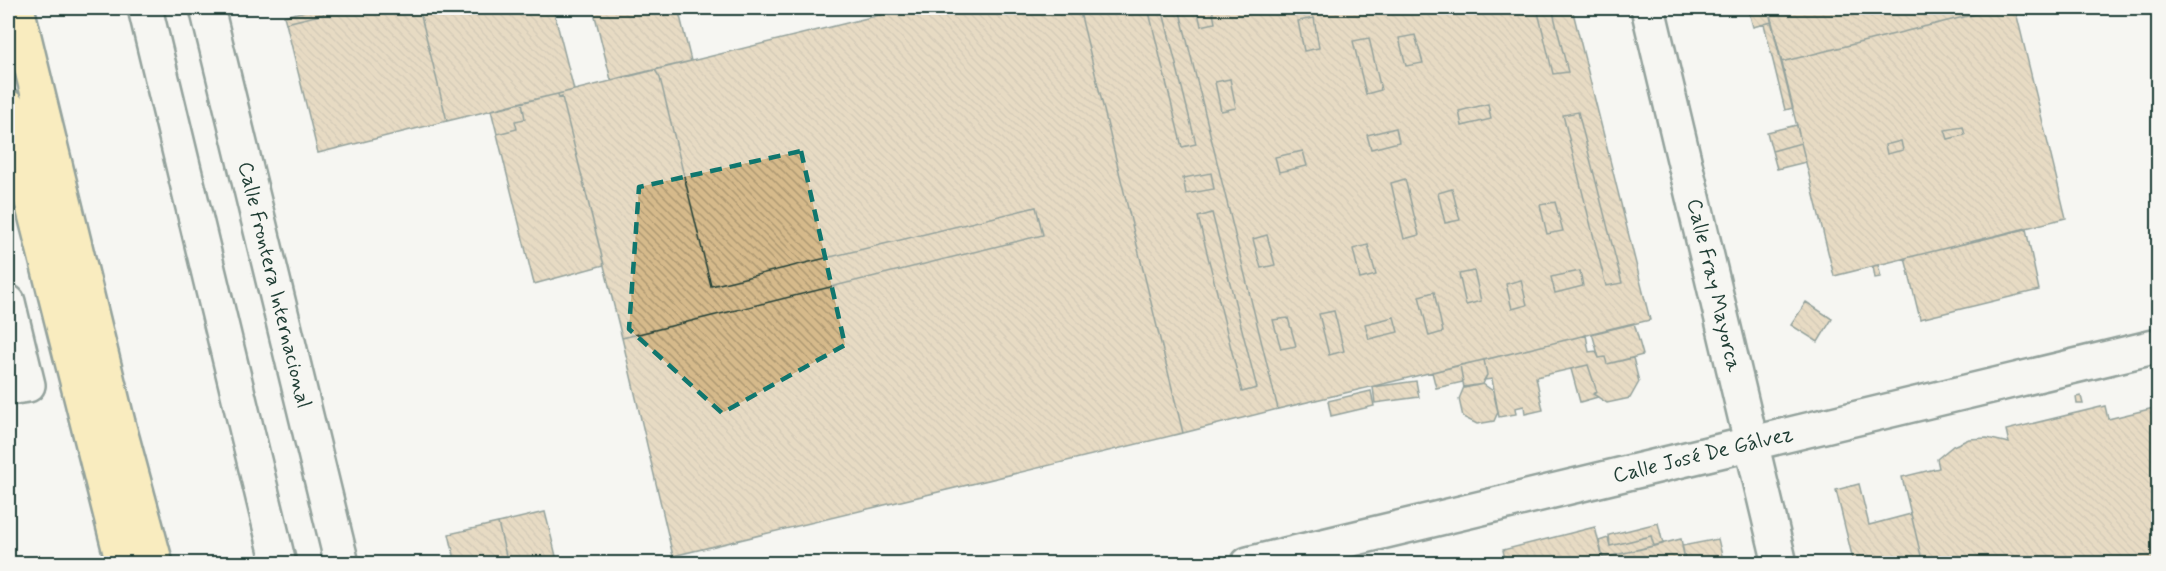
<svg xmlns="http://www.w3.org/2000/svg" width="2166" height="571" font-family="Mynerve,sans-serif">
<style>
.building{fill:url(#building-back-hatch);stroke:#1f3d34;stroke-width:1.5;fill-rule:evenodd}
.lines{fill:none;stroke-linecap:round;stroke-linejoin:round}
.minor-casing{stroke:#1f3d34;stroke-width:38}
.major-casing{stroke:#1f3d34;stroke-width:38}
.minor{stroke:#f6f6f2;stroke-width:33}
.major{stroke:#fce080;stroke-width:33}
.marked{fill:none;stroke:#0f766e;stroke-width:4.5;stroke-dasharray:12 8;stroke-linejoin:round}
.labels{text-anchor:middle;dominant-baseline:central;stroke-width:6;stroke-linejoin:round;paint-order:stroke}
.street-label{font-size:21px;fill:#1f3d34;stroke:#f6f6f2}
</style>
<defs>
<pattern id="building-back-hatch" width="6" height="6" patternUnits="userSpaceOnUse" patternTransform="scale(1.5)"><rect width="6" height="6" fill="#d6ba8b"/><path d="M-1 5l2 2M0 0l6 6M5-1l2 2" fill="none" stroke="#ad9872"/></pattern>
</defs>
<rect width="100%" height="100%" fill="#f6f6f2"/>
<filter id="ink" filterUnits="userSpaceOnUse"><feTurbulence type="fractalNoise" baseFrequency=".0167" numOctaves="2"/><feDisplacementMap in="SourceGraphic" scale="12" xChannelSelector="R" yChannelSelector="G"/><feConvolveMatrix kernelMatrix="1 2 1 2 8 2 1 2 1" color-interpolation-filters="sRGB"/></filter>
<g filter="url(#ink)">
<!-- building -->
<path class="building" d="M318 8H322L324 14 286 23 284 16Z
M322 8H419L447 121 318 153 286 23 324 14Z
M419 8H553L574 90 447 121Z
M593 8H678L691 61 611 80Z
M908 8H1079L1183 433 673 556 622 338 1043 235 1036 207 711 286 660 78 655 70Z
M1079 8H1148L1182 147 1196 144 1162 8H1179L1278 409 1183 433ZM1211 173 1214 189 1186 194 1183 178ZM1212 213 1257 388 1242 392 1198 217Z
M1148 8H1162L1196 144 1182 147Z
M1179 8H1197L1201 26 1215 23 1212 8H1537L1553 74 1568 72 1552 8H1572L1650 320 1278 409ZM1314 18 1319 48 1304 51 1298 21ZM1415 35 1423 63 1406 66 1399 38ZM1369 38 1381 90 1366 94 1353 41ZM1230 79 1236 108 1221 111 1215 82ZM1488 104 1491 119 1462 126 1459 111ZM1578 112 1622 283 1606 286 1563 115ZM1396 128 1399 142 1371 149 1367 135ZM1303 151 1307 166 1279 172 1275 157ZM1405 179 1419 235 1404 239 1391 183ZM1452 189 1460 220 1445 223 1438 193ZM1555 202 1563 231 1547 234 1540 205ZM1267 235 1275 265 1261 268 1253 239ZM1368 245 1376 275 1360 279 1353 249ZM1474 271 1481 301 1466 305 1459 274ZM1580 271 1583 286 1555 293 1551 277ZM1521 280 1527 305 1512 309 1506 284ZM1434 292 1443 332 1429 336 1419 296ZM1334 311 1344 351 1329 355 1319 314ZM1394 317 1398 332 1369 339 1365 324ZM1288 318 1296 346 1281 349 1273 320Z
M1197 8H1212L1215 23 1201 26Z
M1537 8H1552L1568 72 1553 74Z
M1748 8H1768L1772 22 1753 27Z
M1768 8H2000L1781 62Z
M2000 8H2015L2066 218 1834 276 1781 62ZM1963 127 1965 135 1948 139 1945 130ZM1901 141 1903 150 1887 154 1885 145Z
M1314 18 1319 48 1304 51 1298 21Z
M1772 22 1793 108 1785 110 1764 24Z
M1415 35 1423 63 1406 66 1399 38Z
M1369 38 1381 90 1366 94 1353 41Z
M655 70 660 78 711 286 1036 207 1043 235 622 338 562 97 559 98 558 94Z
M1230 79 1236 108 1221 111 1215 82Z
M558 94 559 98 562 97 604 265 534 284 497 134 517 129 515 121 525 119 522 102Z
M522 102 525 119 515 121 517 129 497 134 491 110Z
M1488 104 1491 119 1462 126 1459 111Z
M1578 112 1622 283 1606 286 1563 115Z
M1797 125 1801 143 1772 151 1767 132Z
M1963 127 1965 135 1948 139 1945 130Z
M1396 128 1399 142 1371 149 1367 135Z
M1901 141 1903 150 1887 154 1885 145Z
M1801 143 1806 162 1777 169 1772 151Z
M1303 151 1307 166 1279 172 1275 157Z
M1211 173 1214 189 1186 194 1183 178Z
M1405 179 1419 235 1404 239 1391 183Z
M1452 189 1460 220 1445 223 1438 193Z
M1555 202 1563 231 1547 234 1540 205Z
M1212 213 1257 388 1242 392 1198 217Z
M2026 229 2039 290 1920 319 1905 258Z
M1267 235 1275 265 1261 268 1253 239Z
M1368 245 1376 275 1360 279 1353 249Z
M1878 265 1881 277 1875 278 1873 266Z
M1474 271 1481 301 1466 305 1459 274Z
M1580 271 1583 286 1555 293 1551 277Z
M1521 280 1527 305 1512 309 1506 284Z
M1434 292 1443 332 1429 336 1419 296Z
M1806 302 1832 319 1818 342 1791 325Z
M1334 311 1344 351 1329 355 1319 314Z
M1394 317 1398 332 1369 339 1365 324Z
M1288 318 1296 346 1281 349 1273 320Z
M1634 323 1643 355 1607 364 1605 357 1599 358 1592 333Z
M1586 335 1589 352 1596 351 1599 358 1605 357 1607 364 1633 358 1639 382 1630 398 1607 403 1593 394 1597 392 1588 365 1536 377 1543 410 1525 414 1524 406 1515 408 1516 414 1499 417 1492 379 1484 380 1487 375 1484 360Z
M1484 360 1487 375 1483 384 1464 388 1460 365Z
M1460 365 1463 382 1436 388 1432 372Z
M1588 365 1597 392 1593 394 1598 397 1580 402 1571 369Z
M1416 381 1419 397 1375 403 1373 387Z
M1483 384 1493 391 1498 412 1494 421 1477 424 1463 417 1459 399 1464 387Z
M1371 391 1374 406 1331 416 1328 401Z
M2081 396 2083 404H2077L2076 397Z
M2105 406 2108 419 2158 407V564H1923L1902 477 1939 468 1937 459 1953 446 1969 439 1987 438 2009 443 2006 430Z
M1859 484 1869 525 1911 514 1923 564H1854L1836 490Z
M545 512 558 564H508L498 523Z
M498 523 508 564H456L449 534Z
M1658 523 1663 544 1654 546 1651 536 1610 546 1609 535Z
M1595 527 1604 564H1506L1503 550Z
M1651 536 1654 546 1603 558 1599 541 1608 538 1610 546Z
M1681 539 1686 564H1604L1603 558Z
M1718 539 1724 564H1686L1682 546Z"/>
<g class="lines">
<!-- minor casing -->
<g class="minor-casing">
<g id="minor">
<path d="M145 8 279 564"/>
<path id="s1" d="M207 8 342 564"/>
<path id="s2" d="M1648 8 1780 564"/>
<path d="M8 302 28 385 8 388"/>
<path id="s3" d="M1248 564 2158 346"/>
</g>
</g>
<!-- major casing -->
<g class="major-casing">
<path id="major" d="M17 8 118 423 156 564
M8 107 123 564"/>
</g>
<!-- minor -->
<use href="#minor" class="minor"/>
<!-- major -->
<use href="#major" class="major"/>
</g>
</g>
<!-- marked area -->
<path d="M0 0H2166V571H0ZM801 151 845 345 722 413 629 329 639 187Z" fill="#f6f6f2" fill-opacity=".55" fill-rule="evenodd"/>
<path class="marked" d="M801 151 845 345 722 413 629 329 639 187Z"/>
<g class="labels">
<!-- street labels -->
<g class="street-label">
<text stroke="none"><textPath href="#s1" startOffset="285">Calle Frontera Internacional</textPath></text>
<text stroke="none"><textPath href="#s2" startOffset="285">Calle Fray Mayorca</textPath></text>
<text stroke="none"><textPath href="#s3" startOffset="468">Calle José De Gálvez</textPath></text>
</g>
</g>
<!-- margin -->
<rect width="2166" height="571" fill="none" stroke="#f6f6f2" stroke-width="30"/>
<rect x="15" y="15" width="2136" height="541" fill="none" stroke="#1f3d34" stroke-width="2" filter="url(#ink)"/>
</svg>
